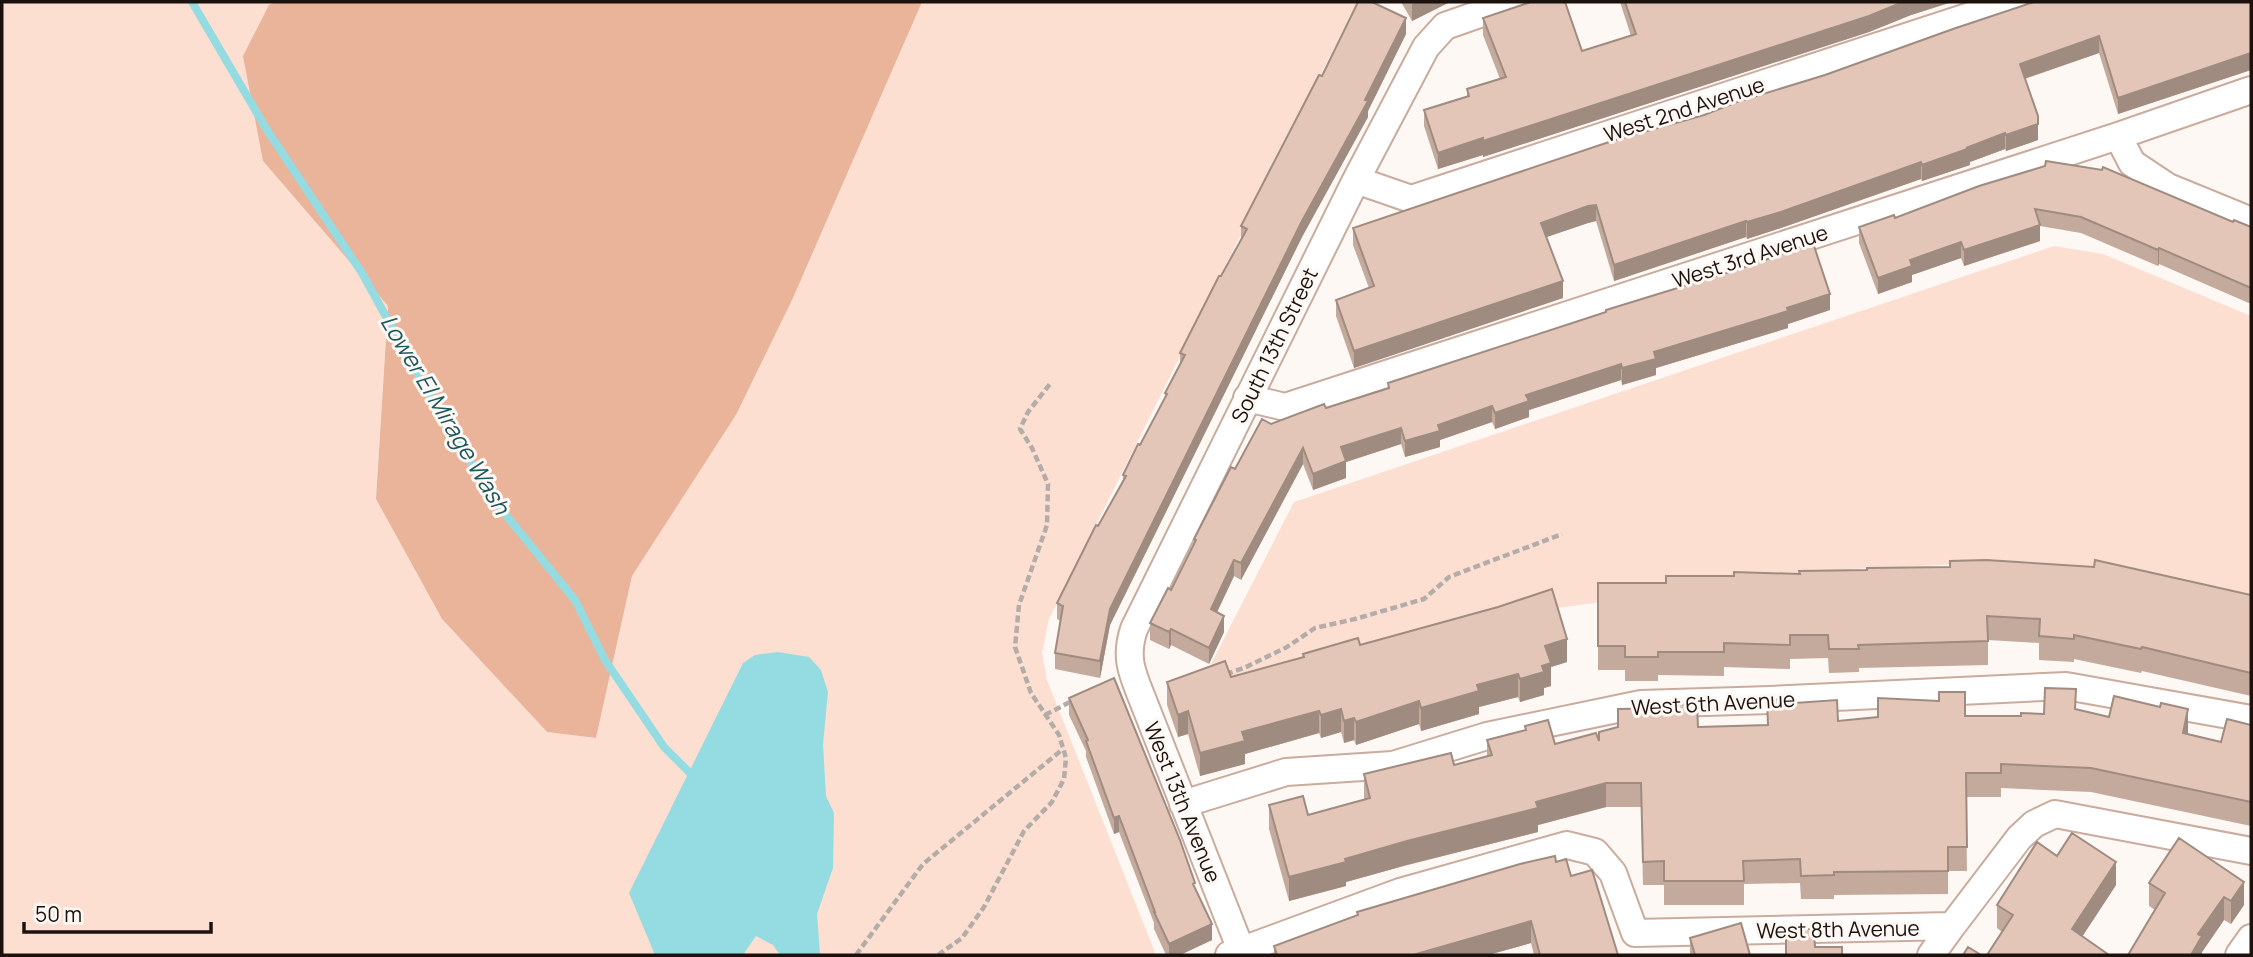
<svg xmlns="http://www.w3.org/2000/svg" width="2253" height="957" font-family="Manrope,sans-serif">
<style>
.green{fill:#fddfd1}
.forest{fill:#e9b49a}
.water{fill:#95dbe2}
.lines{fill:none;stroke-linecap:round;stroke-linejoin:round}
.stream{stroke:#95dbe2;stroke-width:8}
.minor-casing{stroke:#c9ac9d;stroke-width:30}
.path{stroke:#b3aca8;stroke-width:4.5;stroke-dasharray:7 3.5;stroke-linecap:butt}
.minor{stroke:#fff;stroke-width:26}
.wall{fill:#c3aa9d}
.shaded-wall{fill:#9f8b80}
.building{fill:#e3c6b7;stroke:#9f8b80;stroke-width:2}
.labels{text-anchor:middle;dominant-baseline:central;stroke-width:6;stroke-linejoin:round;paint-order:stroke}
.street-label{font-size:21px;fill:#1c120d;stroke:#fef8f5}
.water-label{font-size:23px;font-style:italic;fill:#1c575d;stroke:#fef8f5}
</style>
<rect width="100%" height="100%" fill="#fef8f5"/>
<!-- green -->
<path class="green" d="M2 2H275L269 5 263 161 388 305 376 499 442 619 547 732 596 738 632 576 736 415 793 298 922 2H1357L1049 619 1042 653 1047 680 1156 955H2Z
M2054 246 2103 254 2251 316V602L2029 561 1852 569 1541 610 1241 693 1211 664 1294 502Z"/>
<!-- forest -->
<path class="forest" d="M275 2H922L793 298 736 415 632 576 596 738 547 732 442 619 376 499 388 306 263 161 243 56 269 5Z"/>
<!-- water -->
<path class="water" d="M778 652 809 657 821 670 828 692 823 744 826 796 834 813 833 868 817 914 820 955H780L773 945 756 936 743 955H655L629 893 743 663 755 655Z"/>
<g class="lines">
<!-- stream -->
<path class="stream" d="M192 2 267 130 362 273 422 382 493 499 575 600 605 660 664 747 695 778"/>
<!-- minor casing -->
<g class="minor-casing">
<path id="minor" d="M2118 136 2132 163 2168 187 2251 221
M1356 180 1411 199 2013 2
M1247 398 1285 407 2118 136 2251 90
M1183 804 1286 772 1393 765 1487 736 1641 704 1770 700 2066 686 2251 719
M1229 955 1400 892 1567 845 1595 852 1613 873 1635 933 1952 926 2019 838 2034 824 2055 814 2251 851
M1243 955 1144 703C1133 675 1124 659 1134 629L1356 180 1426 47 1445 26 1514 2
M1931 955 1952 926
M2239 955 2251 938"/>
</g>
<!-- path -->
<path class="path" d="M1226 674 1244 668 1287 647 1315 628 1355 619 1424 599 1449 577 1562 534
M1045 715 1072 701
M856 955 923 864 1063 749
M938 955 962 938 984 907 1024 831 1052 802 1064 779 1066 758 1059 735 1031 693 1015 647 1019 605 1047 525 1048 484 1032 448 1020 429 1028 412 1050 384"/>
<!-- minor -->
<use href="#minor" class="minor"/>
</g>
<!-- wall -->
<path class="wall" d="M1401 2H1450L1412 21Z
M1620 2H1952L1911 15 1869 32 1483 157V155L1438 169 1424 126V110L1467 97V89L1500 79 1483 35V18L1582 51 1631 36Z
M2251 2V70L2118 114 2099 53 2025 79 2038 140 2006 151 2005 149 1970 162V165L1922 181 1921 179 1781 228 1747 239 1746 237 1614 281 1596 221 1588 223 1546 237 1563 298 1354 368 1336 316V300L1369 288 1353 245V228L1615 140Z
M1406 34 1368 111V117L1302 237 1110 625 1100 678 1055 669V653L1061 621 1057 619V603L1123 480V475L1165 398V393L1180 365V353L1241 240V226L1322 76Z
M1979 186 2233 222 2251 227V304L2159 264 2158 266 2081 233 2040 226V241L1964 266 1961 258 1912 275V282L1878 294 1859 243V227L1895 218Z
M1830 310 1788 324V328L1656 368V375L1622 385 1621 380 1529 410V417L1495 429 1492 422 1440 440V447L1405 457 1401 444 1346 462V478L1313 490 1303 464 1241 580 1234 576 1217 612 1224 632 1209 664 1171 645 1169 649 1150 640V623L1171 590 1194 543V539L1235 469 1271 424 1326 408 1388 388V383Z
M1598 583 2251 595V696L2142 671 2141 673 2074 659V662L2039 660V643L1988 640V665L1859 668V672L1829 673 1828 658 1790 659V669L1724 667V676L1658 675V681H1625V670H1598Z
M1360 645 1567 662 1551 667V686L1544 688V695L1520 702 1518 697 1479 707V714L1421 731 1419 724 1356 745 1354 740 1344 743 1341 732 1321 738 1319 733 1245 754V764L1200 776 1188 734 1178 737 1167 705V682L1231 677 1303 658V654Z
M1069 698 1195 889 1212 940 1180 955H1166L1154 929V923L1119 832 1114 834 1086 757V751L1069 715Z
M1767 700 1795 703 1838 721 1965 716H2021L2076 709 2221 742 2251 725V826L2091 792 2001 788V797H1966L1967 871H1948V894L1834 895V899H1801L1800 883 1744 884V905H1664V885H1643L1641 807H1606L1538 825V832L1407 865 1346 882V886L1289 901 1269 829V805L1308 815 1364 800V774L1454 765 1487 756V740L1525 731V726L1555 744 1599 741 1698 727 1767 725Z
M2179 838 2244 905 2231 924 2224 920 2202 952V955L2155 910 2149 906V883Z
M2057 856 2116 885 2082 937 2002 932 1997 928V905Z
M1556 862 1571 876 1618 955H1534L1531 943 1488 955H1274V946L1357 915V912Z
M1690 938 1750 955H1690Z"/>
<!-- shaded-wall -->
<path class="shaded-wall" d="M1417 2H1450L1412 21V4Z
M1903 2H1952L1911 15 1869 32 1483 157V141Z
M1406 18V34L1368 111V117L1302 237 1110 625 1100 678V661L1110 609 1302 221 1365 100Z
M2099 36V53L2020 80V64Z
M2251 53V70L2118 114V98Z
M2038 124V140L2006 151V135Z
M2005 133V149L1970 162V165L1922 181V165Z
M1483 138V155L1438 169V153Z
M1921 162V179L1781 228 1747 239V222Z
M1596 205V221L1588 223 1541 239V223L1588 206Z
M1746 221V237L1614 281V265Z
M2040 225V241L1964 266V250Z
M1961 242V258L1912 275V282L1878 294V278L1910 260Z
M2159 248V264L2158 266V250Z
M1563 281V298L1354 368V351Z
M1830 294V310L1788 324V328L1656 368V375L1622 385V368L1654 352Z
M1621 364V380L1529 410V417L1495 429V413L1526 395Z
M1492 406V422L1440 440V447L1405 457V441L1438 425Z
M1401 428V444L1346 462V478L1313 490V474L1341 447Z
M1303 448V464L1241 580V563Z
M1234 560V576L1211 625V609Z
M1224 616V632L1209 664V648Z
M1171 629V645L1169 649V632Z
M1567 639V662L1551 667V686L1544 688V695L1520 702V679L1542 666 1545 646Z
M1518 674V697L1479 707V714L1421 731V708L1477 685Z
M1419 701V724L1356 745V722Z
M1341 709V732L1321 738V715Z
M2188 709V733L2183 757V733Z
M1188 711V734L1178 737V715Z
M1319 711V733L1245 754V764L1200 776V753L1242 732Z
M1354 718V740L1344 743V721Z
M1606 783V807L1538 825V832L1407 865 1346 882V886L1289 901V877L1345 859 1536 802Z
M1119 816V832L1114 834V818Z
M2116 862V885L2072 952V929Z
M2244 882V905L2231 924V901Z
M2224 897V920L2202 952V955H2191L2198 934Z
M1531 921V943L1488 955H1413Z
M1212 924V940L1180 955H1169V944Z"/>
<!-- building -->
<path class="building" d="M1358 2H1372L1406 18 1365 100 1368 101 1302 221 1110 609 1100 661 1055 653 1063 606 1057 603 1096 525 1098 526 1126 476 1123 475 1138 444 1140 445 1167 394 1165 393 1185 355 1180 353 1219 276H1221L1247 229 1241 226 1319 75 1322 76Z
M1531 2H1565L1582 51 1636 34 1625 2H1903L1869 16 1483 141V138L1438 153 1424 110 1469 96 1467 89 1506 77 1483 18Z
M2034 2H2251V53L2118 98 2099 36 2020 64 2038 116V124L2006 135 2005 133 1966 148H1970L1922 165 1921 162 1781 212 1747 222 1746 221 1614 265 1596 205 1588 206 1541 223 1563 281 1354 351 1336 300 1374 286 1353 228 1615 140 1704 115 1737 102 1825 75 1953 29Z
M2046 161 2102 170 2103 167 2233 222 2234 220 2251 227V288L2159 248 2158 250 2081 217 2035 209 2040 225 1964 250 1961 242 1910 260 1912 266 1878 278 1859 227 1894 215 1895 218 1979 186 2045 166Z
M1813 243 1830 294 1787 308 1788 311 1654 352 1656 359 1622 368 1621 364 1526 395 1529 401 1495 413 1492 406 1438 425 1440 431 1405 441 1401 428 1341 447 1346 461 1313 474 1303 448 1241 563 1234 560 1211 609 1224 616 1209 648 1171 629 1169 632 1150 623 1168 588 1171 590 1196 540 1194 539 1231 467 1235 469 1262 419 1271 424 1324 404 1326 408 1389 388 1388 383 1606 312V310L1736 270Z
M1986 560 2094 567 2095 560 2251 595V673L2142 647 2141 649 2074 635V639L2039 636 2040 619 1987 616 1988 641 1858 645 1859 649H1829L1828 635H1790V645L1724 643V652H1658V657H1625V646H1598V583H1666V576H1734V572L1800 574 1799 571 1867 570V568L1950 567V561Z
M1552 589 1567 639 1545 646 1551 663 1542 666 1544 672 1520 679 1518 674 1477 685 1479 691 1421 708 1419 701 1356 722 1354 718 1344 721 1341 709 1321 715 1319 711 1242 732 1245 741 1200 753 1188 711 1178 715 1167 682 1225 661 1231 677 1304 657 1303 654 1358 638 1360 645 1498 607Z
M1114 678 1180 840 1195 883 1193 884 1212 924 1169 944 1154 912H1155L1119 816 1114 818 1086 741 1088 740 1069 698Z
M2045 688 2076 689 2075 709 2109 717 2114 696 2160 707 2161 703 2188 709 2183 733 2221 742 2227 719 2251 725V802L2091 768 2001 764V773H1966L1967 847H1948V871L1834 872V875L1801 876 1800 859 1743 861 1744 881H1664V861L1643 862 1641 783H1606L1536 802 1538 808 1407 841 1345 859 1346 862 1289 877 1269 805 1303 796 1308 815 1370 798 1364 774 1451 753 1454 765 1492 755 1487 740 1526 730 1525 726 1548 720 1555 744 1596 733 1599 741V732L1618 727V709L1671 708V705L1697 704 1698 727 1768 725 1767 700 1794 699 1795 703 1837 700 1838 721 1878 717V698L1939 701V692H1965V716H2021V713L2044 714Z
M2072 833 2116 862 2072 929 2109 955H1987L2013 915 1997 905 2037 842 2057 856Z
M2179 838 2244 882 2231 901 2224 897 2198 934 2202 936 2191 955H2128L2165 893 2149 883Z
M1555 856 1556 862 1566 859 1571 876 1592 870 1618 955H1540L1531 921 1413 955H1277L1274 946 1358 915 1357 912 1520 864Z
M1741 923 1750 955H1695L1690 938Z
M1786 929H1814L1815 947H1842V955H1786Z
M1968 947 1981 955H1963Z"/>
<g class="labels">
<!-- street labels -->
<g class="street-label">
<text transform="translate(1684 109) rotate(-18)">West 2nd Avenue</text>
<text transform="translate(1750 256) rotate(-18)">West 3rd Avenue</text>
<text transform="translate(1274 345) rotate(-64)">South 13th Street</text>
<text transform="translate(1713 703) rotate(-3)">West 6th Avenue</text>
<text transform="translate(1183 802) rotate(68)">West 13th Avenue</text>
<text transform="translate(1838 929) rotate(-1)">West 8th Avenue</text>
</g>
<!-- water labels -->
<g class="water-label">
<text transform="translate(446 414) rotate(59)">Lower El Mirage Wash</text>
</g>
</g>
<!-- border -->
<rect width="2253" height="957" fill="none" stroke="#1c120d" stroke-width="7"/>
<!-- scale -->
<path d="M24 922v10h187v-10" fill="none" stroke="#1c120d" stroke-width="3.5"/>
<text x="35" y="922" font-size="21" fill="#1c120d" stroke="#fef8f5" stroke-width="5" paint-order="stroke">50 m</text>
</svg>
